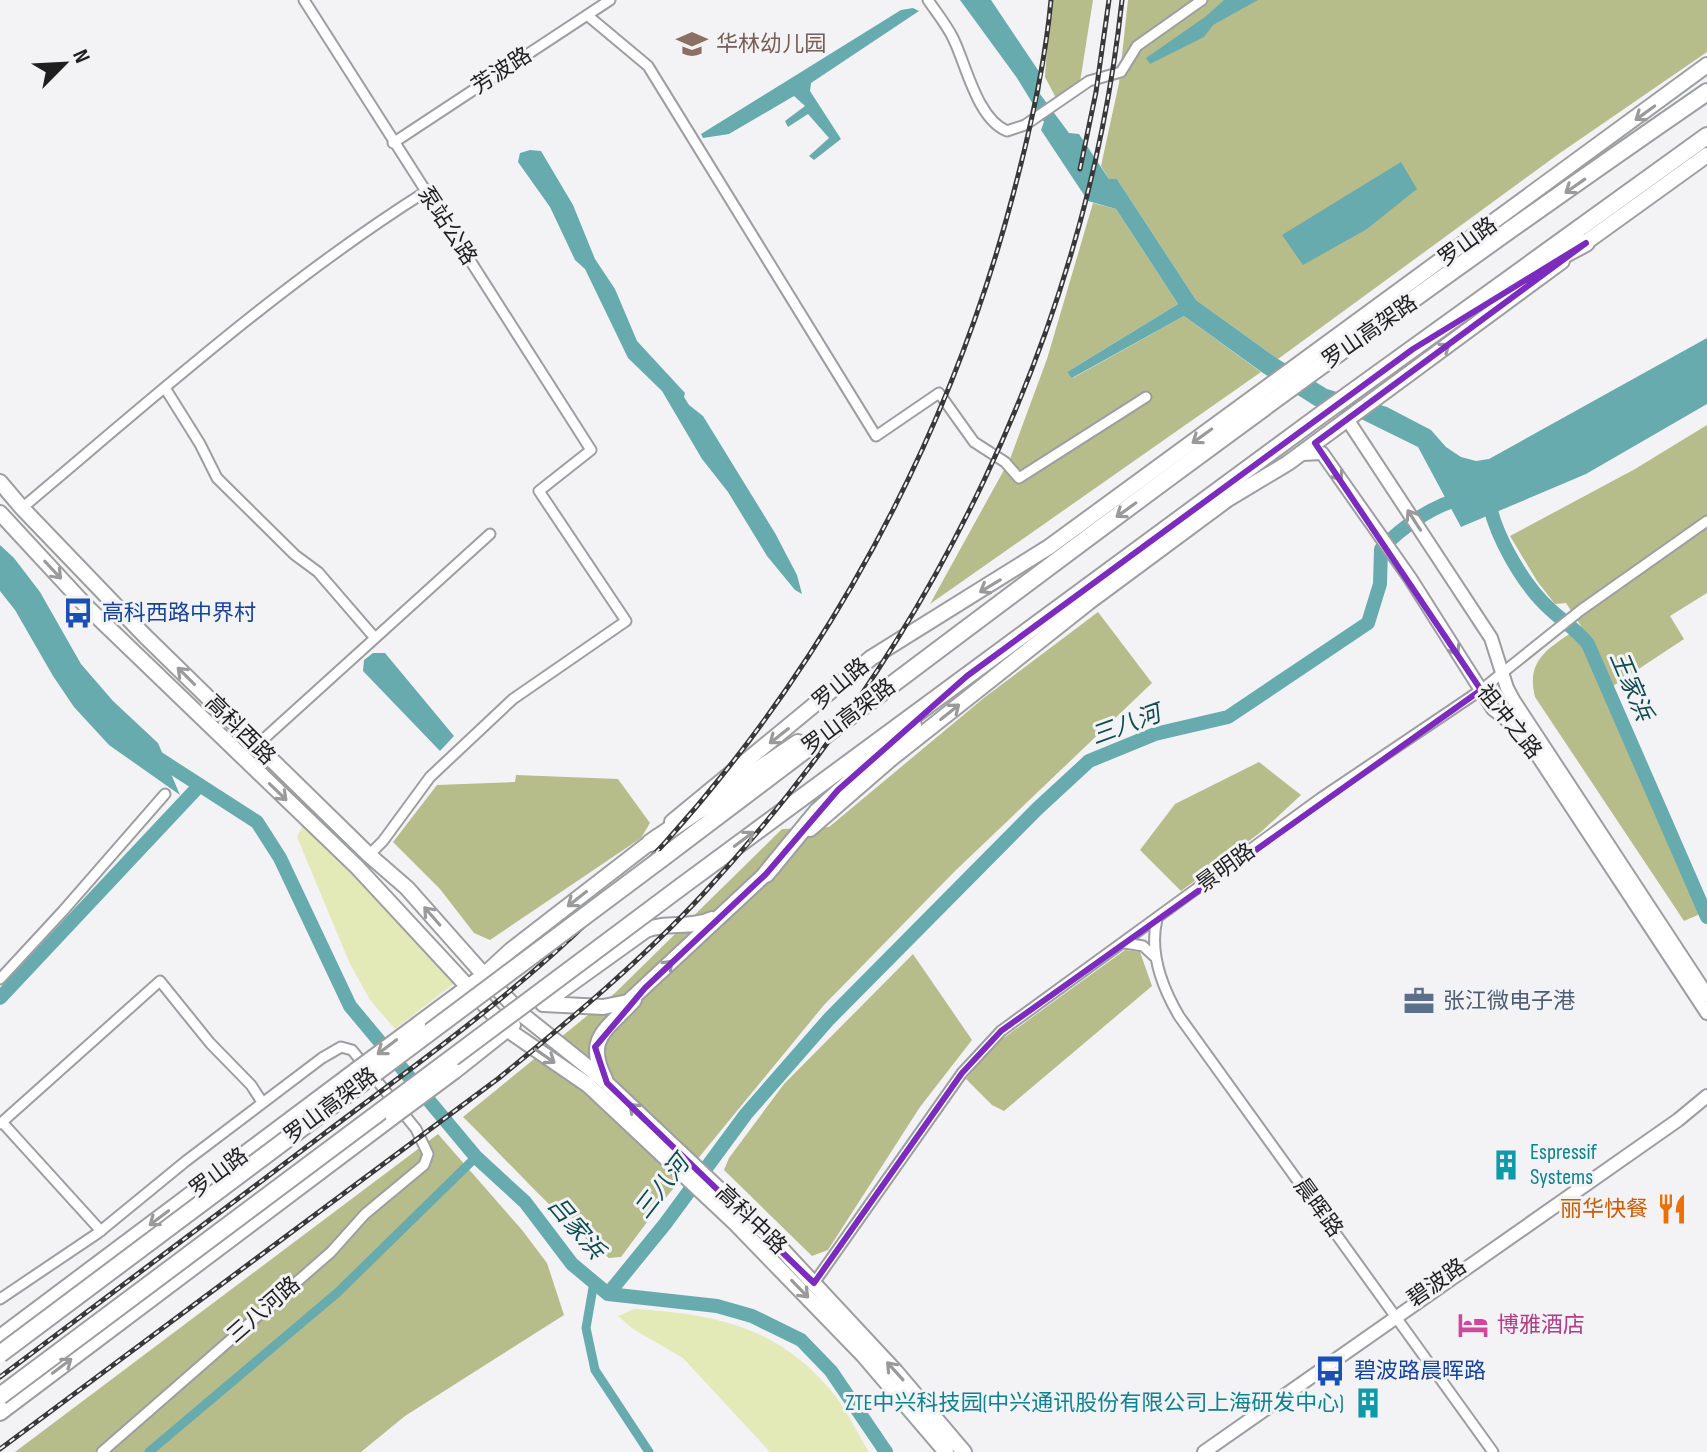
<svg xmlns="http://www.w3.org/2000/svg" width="1707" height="1452" font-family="'Sofia Sans Condensed','Noto Sans SC',sans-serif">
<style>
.green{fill:#e3eab8}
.forest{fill:#b6bd8a}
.water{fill:#67abaf}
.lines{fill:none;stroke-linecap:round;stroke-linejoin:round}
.canal{stroke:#67abaf;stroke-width:9}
.river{stroke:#67abaf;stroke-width:14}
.street-casing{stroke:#9d9ea0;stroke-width:13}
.secondary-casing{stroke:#9d9ea0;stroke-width:16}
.primary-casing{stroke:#9d9ea0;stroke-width:18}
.highway-casing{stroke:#9d9ea0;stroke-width:20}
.street{stroke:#fff;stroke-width:9}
.secondary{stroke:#fff;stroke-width:12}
.primary{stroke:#fff;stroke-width:14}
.highway{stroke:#fff;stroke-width:16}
.rail-casing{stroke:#383839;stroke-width:5}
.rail{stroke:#f3f3f6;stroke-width:2;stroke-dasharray:6;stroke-linecap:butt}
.primary-bridge-casing{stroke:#9d9ea0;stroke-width:18;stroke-linecap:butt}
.highway-bridge-casing{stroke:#9d9ea0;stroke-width:20;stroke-linecap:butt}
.primary-bridge{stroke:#fff;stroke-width:14}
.highway-bridge{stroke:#fff;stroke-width:16}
.oneway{stroke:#9a9a9b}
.marked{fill:none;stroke:#7b2cbf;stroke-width:6;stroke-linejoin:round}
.labels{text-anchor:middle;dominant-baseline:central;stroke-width:6;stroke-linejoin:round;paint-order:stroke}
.education-label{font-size:22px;fill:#785e54;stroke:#f3f3f6;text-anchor:start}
.street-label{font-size:22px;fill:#1f1f20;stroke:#f3f3f6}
.transit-label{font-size:22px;fill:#164399;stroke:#f3f3f6;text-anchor:start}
.service-label{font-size:22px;fill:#4e5e75;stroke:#f3f3f6;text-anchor:start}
.culture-label{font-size:22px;fill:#0d838f;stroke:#f3f3f6;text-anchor:start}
.food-label{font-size:22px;fill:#c56008;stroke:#f3f3f6;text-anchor:end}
.hotel-label{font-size:22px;fill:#b23c85;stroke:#f3f3f6;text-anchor:start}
.water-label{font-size:24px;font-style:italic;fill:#0e4c50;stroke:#f3f3f6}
</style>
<rect width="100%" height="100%" fill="#f3f3f6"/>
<!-- green -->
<path class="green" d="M303 825 460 979 395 1029 370 1000 350 964 297 837Z
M634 1309C718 1314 783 1328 837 1398 849 1415 858 1434 869 1452H770L683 1358 633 1329 618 1316Z"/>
<!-- forest -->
<path class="forest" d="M1050 0H1093L1080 82 1056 98 1045 77Z
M1128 0H1707V52L1560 153 1278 359 1196 300 1117 179H1109L1101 166 1119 83Z
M1093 203 1116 209 1178 304 1067 372 1073 378 1184 316 1261 372 930 604 1010 459 1047 359Z
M1707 425V593L1670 616 1684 639 1613 686 1707 904V911L1684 921 1535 697C1525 657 1552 647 1581 626L1566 603 1555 604 1537 581 1510 536 1635 469Z
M1098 612 1152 683 954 872 824 1005 659 1206 621 1257 609 1258C556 1216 512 1165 463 1117L615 993 782 829 829 827 985 697Z
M1259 762 1301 795 1261 832 1181 891 1140 850 1175 804Z
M516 775 618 779 650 823 641 838 490 940 474 933 440 889 393 842 437 785 515 782Z
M1125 950 1140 952 1152 986 1004 1111 992 1105 966 1079 991 1047Z
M913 954 972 1040 920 1107 828 1250 812 1256 724 1170 729 1158 784 1084Z
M438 1134 522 1230 547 1263 564 1315 405 1416 361 1452H15Z"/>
<!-- water -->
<path class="water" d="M960 0H991L1042 76 1040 94 1069 133 1079 134 1109 179H1117L1196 300 1278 359 1327 389 1387 407 1431 430 1446 447 1461 457 1476 461 1489 459 1707 338V404L1586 474 1461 527 1418 447 1357 417 1315 406 1263 373 1184 316 1072 378 1067 372 1178 304 1116 209 1088 201 1041 130 1044 122 1017 78Z
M1224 0H1258L1213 25 1204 37 1150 64 1146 58 1205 17Z
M913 8 919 11 811 83 810 91 841 139 814 160 809 156 829 138 808 114 788 127 785 121 805 106 794 96 729 134 703 138 701 134 901 10Z
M530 150 541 151 573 205 595 259 615 289 637 341 685 393 684 397 689 405 703 416 775 533 797 575 802 594 795 590 767 556 728 492 702 459 662 391 628 358 585 269 575 260 550 207 518 162 520 153Z
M1401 162 1417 189 1367 229 1303 265 1282 235Z
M0 545 14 558 40 592 81 664 113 701 158 743 180 795 109 745 74 707 53 676 15 610 0 591Z
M373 653H385L454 736 440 751 363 671 364 660Z"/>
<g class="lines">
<!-- canal -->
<path class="canal" d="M594 1282 586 1328 595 1370 649 1452
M149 1452 337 1293 476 1157"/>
<!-- river -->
<path class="river" d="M1488 496C1493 533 1523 585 1551 610 1564 622 1577 630 1588 644L1707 917
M153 755 257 822 280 858 350 1006 476 1157 525 1202 572 1264 608 1294 717 1306 752 1316 801 1340 831 1371 886 1452
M0 998 200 785
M608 1294 665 1224 746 1114 829 1019 1037 809 1089 761 1155 734 1228 717 1368 623 1380 584 1381 549C1402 527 1433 505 1463 498"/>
<!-- street casing -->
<g class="street-casing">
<path id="street" d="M304 0 591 450 539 491 626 621 513 699 430 777 383 841 369 855
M928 0C936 12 946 24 953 38 966 64 977 119 1007 131L1025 125 1089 81 1121 72 1137 46 1202 0
M587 15 648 66 876 436 939 393 974 442 1005 462 1019 478 1146 397
M393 143 610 0
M165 388 200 444 217 478 295 555 318 572 375 638
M22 508C152 399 281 283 425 192
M256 746 490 534
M1157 919C1149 952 1162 987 1179 1016L1493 1452
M1125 943 1143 946 1156 958
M0 979 63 911 165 794
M2 1122 101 1231
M0 1124 160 981 210 1043 251 1085 262 1102
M814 1283 962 1073 1001 1031 1321 798 1481 690 1581 610 1707 521
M0 1299 98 1233 186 1161 322 1058 341 1047 352 1050 416 1129 428 1154 424 1165 365 1214 331 1252 102 1452"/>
</g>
<!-- secondary casing -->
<g class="secondary-casing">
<path id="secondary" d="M1347 419 1491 638 1507 688 1514 701 1707 995
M1302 454 1322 453 1410 578 1493 709 1522 732 1707 1013
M1204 1452 1678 1120 1707 1096"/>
</g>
<!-- primary casing -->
<g class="primary-casing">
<path id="primary" d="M1578 248 1707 155
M0 482 22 508 145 636 369 855 407 888 484 975 524 1016 599 1076 775 1242 896 1372 964 1452
M0 513 87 607 357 867 508 1030 588 1085 735 1223 863 1355 946 1452
M672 822 871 658 1049 547 1707 65
M810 829 892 758 1089 602 1228 499 1288 463 1562 261
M543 1004 646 930C668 921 690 929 712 919
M544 1004 603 1007 628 1002 773 867
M418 1024 484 975 511 950 657 837
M455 1071 513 1025
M605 1079C584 1038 607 1030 634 1000
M0 1337 356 1070
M0 1413 393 1117"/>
</g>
<!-- highway casing -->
<g class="highway-casing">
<path id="highway" d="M1535 270 1586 243
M650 843 798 743
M661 859C1006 598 1351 337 1707 92
M766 874 817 812 913 725
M682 886 1318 417 1707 136"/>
</g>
<!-- street -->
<use href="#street" class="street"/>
<!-- secondary -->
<use href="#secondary" class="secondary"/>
<!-- primary -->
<use href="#primary" class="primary"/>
<!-- highway -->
<use href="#highway" class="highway"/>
<!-- rail casing -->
<g class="rail-casing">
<path id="rail" d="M1080 169 1096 92 1109 0
M0 1377C108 1296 217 1215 325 1133 416 1065 509 998 592 918 796 722 941 468 1013 195 1030 131 1045 66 1051 0
M0 1449 499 1078C570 1020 641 961 704 893 930 648 1086 334 1122 0"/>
</g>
<!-- rail -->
<use href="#rail" class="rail"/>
<!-- primary-bridge casing -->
<g class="primary-bridge-casing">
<path id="primary-bridge" d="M356 1070 418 1024
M393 1117 455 1071"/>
</g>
<!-- highway-bridge casing -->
<g class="highway-bridge-casing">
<path id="highway-bridge" d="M0 1354 661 859
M0 1396 682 886"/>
</g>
<!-- primary-bridge -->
<use href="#primary-bridge" class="primary-bridge"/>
<!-- highway-bridge -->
<use href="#highway-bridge" class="highway-bridge"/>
</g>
<!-- one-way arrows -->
<defs><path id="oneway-shaft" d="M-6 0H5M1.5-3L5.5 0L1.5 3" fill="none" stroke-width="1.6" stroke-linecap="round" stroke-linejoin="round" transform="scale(2)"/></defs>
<g class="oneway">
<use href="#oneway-shaft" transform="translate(1645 113) rotate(144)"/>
<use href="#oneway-shaft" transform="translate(1575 186) rotate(145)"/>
<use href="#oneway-shaft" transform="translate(1440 351) rotate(-36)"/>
<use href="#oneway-shaft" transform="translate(1202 436) rotate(144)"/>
<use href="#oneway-shaft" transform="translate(1335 471) rotate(55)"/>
<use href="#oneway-shaft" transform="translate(1126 510) rotate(144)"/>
<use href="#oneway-shaft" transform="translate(1414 520) rotate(-123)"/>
<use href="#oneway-shaft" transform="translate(53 570) rotate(47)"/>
<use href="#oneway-shaft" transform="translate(990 586) rotate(149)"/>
<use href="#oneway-shaft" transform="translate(1452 645) rotate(58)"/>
<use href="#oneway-shaft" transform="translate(186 676) rotate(-135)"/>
<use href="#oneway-shaft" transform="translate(950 712) rotate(-39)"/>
<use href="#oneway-shaft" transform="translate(779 736) rotate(142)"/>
<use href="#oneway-shaft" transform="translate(278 792) rotate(44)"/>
<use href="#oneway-shaft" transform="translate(744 839) rotate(-37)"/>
<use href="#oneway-shaft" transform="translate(577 899) rotate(142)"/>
<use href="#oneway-shaft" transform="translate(432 916) rotate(-131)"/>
<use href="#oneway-shaft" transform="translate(664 969) rotate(-44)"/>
<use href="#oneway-shaft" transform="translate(387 1047) rotate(143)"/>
<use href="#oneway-shaft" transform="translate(545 1056) rotate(35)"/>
<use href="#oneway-shaft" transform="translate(638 1112) rotate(-137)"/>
<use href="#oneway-shaft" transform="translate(159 1218) rotate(143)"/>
<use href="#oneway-shaft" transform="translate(800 1289) rotate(46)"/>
<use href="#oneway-shaft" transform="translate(62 1366) rotate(-37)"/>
<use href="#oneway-shaft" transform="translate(895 1371) rotate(-132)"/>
</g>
<!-- marked area -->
<path class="marked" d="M1586 243 1315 443 1481 690 1001 1031 962 1073 814 1283 607 1083 595 1047 645 988 766 874 838 790 967 676 1413 349Z"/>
<!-- icons -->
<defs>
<g id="school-bare" transform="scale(2.4)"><path d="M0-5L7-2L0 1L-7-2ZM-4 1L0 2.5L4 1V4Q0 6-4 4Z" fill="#8d6e63" stroke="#f3f3f6" stroke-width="2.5" paint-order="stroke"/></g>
<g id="bus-bare" transform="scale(2.4)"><path d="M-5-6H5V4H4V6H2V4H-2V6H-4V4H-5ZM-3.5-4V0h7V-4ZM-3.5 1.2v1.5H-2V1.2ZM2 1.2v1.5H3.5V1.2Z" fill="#1a4fb4" stroke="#f3f3f6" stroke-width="2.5" paint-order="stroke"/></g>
<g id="office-bare" transform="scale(2.4)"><path d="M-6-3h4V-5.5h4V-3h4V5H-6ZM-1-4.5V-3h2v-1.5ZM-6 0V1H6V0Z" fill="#5c6f8a" stroke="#f3f3f6" stroke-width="2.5" paint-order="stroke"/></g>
<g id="building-bare" transform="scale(2.4)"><path d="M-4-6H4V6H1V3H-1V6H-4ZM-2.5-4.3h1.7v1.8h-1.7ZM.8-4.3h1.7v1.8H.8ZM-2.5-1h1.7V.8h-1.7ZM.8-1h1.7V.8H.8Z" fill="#0f9aa8" stroke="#f3f3f6" stroke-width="2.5" paint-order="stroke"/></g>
<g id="restaurant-bare" transform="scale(2.4)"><path d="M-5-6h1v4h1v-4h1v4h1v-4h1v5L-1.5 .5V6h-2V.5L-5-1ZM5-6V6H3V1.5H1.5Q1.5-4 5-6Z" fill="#e8710a" stroke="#f3f3f6" stroke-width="2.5" paint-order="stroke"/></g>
<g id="hotel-bare" transform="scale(2.4)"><path d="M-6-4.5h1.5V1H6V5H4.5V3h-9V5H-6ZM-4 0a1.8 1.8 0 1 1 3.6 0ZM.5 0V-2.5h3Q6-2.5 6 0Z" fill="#d1479c" stroke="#f3f3f6" stroke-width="2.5" paint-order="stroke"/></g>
</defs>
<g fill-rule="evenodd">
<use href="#school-bare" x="692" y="44"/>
<use href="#bus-bare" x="78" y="613"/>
<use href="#office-bare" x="1419" y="1001"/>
<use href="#building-bare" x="1506" y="1165"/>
<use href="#restaurant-bare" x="1672" y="1209"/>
<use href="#hotel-bare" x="1473" y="1325"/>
<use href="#bus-bare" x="1330" y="1371"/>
<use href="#building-bare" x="1368" y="1403"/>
</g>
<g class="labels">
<!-- education labels -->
<g class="education-label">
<text x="716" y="44">华林幼儿园</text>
</g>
<!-- street labels -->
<g class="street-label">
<text transform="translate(502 71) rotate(-33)">芳波路</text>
<text transform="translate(447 226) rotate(57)">泵站公路</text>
<text transform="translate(1468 242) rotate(-36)">罗山路</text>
<text transform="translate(1370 332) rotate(-35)">罗山高架路</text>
<text transform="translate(841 684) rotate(-40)">罗山路</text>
<text transform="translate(849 717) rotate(-37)">罗山高架路</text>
<text transform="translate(1509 722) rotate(51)">祖冲之路</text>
<text transform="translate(240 730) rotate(45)">高科西路</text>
<text transform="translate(1226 868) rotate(-36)">景明路</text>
<text transform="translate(331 1106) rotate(-37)">罗山高架路</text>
<text transform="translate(219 1173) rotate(-37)">罗山路</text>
<text transform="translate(1318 1208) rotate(54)">晨晖路</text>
<text transform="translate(751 1220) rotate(44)">高科中路</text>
<text transform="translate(1437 1283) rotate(-35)">碧波路</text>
<text transform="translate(264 1310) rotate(-41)">三八河路</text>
</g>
<!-- transit labels -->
<g class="transit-label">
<text x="102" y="613">高科西路中界村</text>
<text x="1354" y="1371">碧波路晨晖路</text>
</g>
<!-- service labels -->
<g class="service-label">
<text x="1443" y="1001">张江微电子港</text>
</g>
<!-- culture labels -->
<g class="culture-label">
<text x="1530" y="1152">Espressif<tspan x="1530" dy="25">Systems</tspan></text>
<text x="1344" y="1403" text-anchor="end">ZTE中兴科技园(中兴通讯股份有限公司上海研发中心)</text>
</g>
<!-- food labels -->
<g class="food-label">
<text x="1648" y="1209">丽华快餐</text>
</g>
<!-- hotel labels -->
<g class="hotel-label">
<text x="1497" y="1325">博雅酒店</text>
</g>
<!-- water labels -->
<g class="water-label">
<text transform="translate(1631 686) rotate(67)">王家浜</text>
<text transform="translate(1126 725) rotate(-20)">三八河</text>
<text transform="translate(662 1187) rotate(-52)">三八河</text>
<text transform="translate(576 1228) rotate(50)">吕家浜</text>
</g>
</g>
<!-- north arrow -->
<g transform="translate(64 64) rotate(66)" stroke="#f3f3f6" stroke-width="6" paint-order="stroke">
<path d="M0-6L14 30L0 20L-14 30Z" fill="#1f1f20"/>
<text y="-12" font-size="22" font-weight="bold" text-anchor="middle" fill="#1f1f20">N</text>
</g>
</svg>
